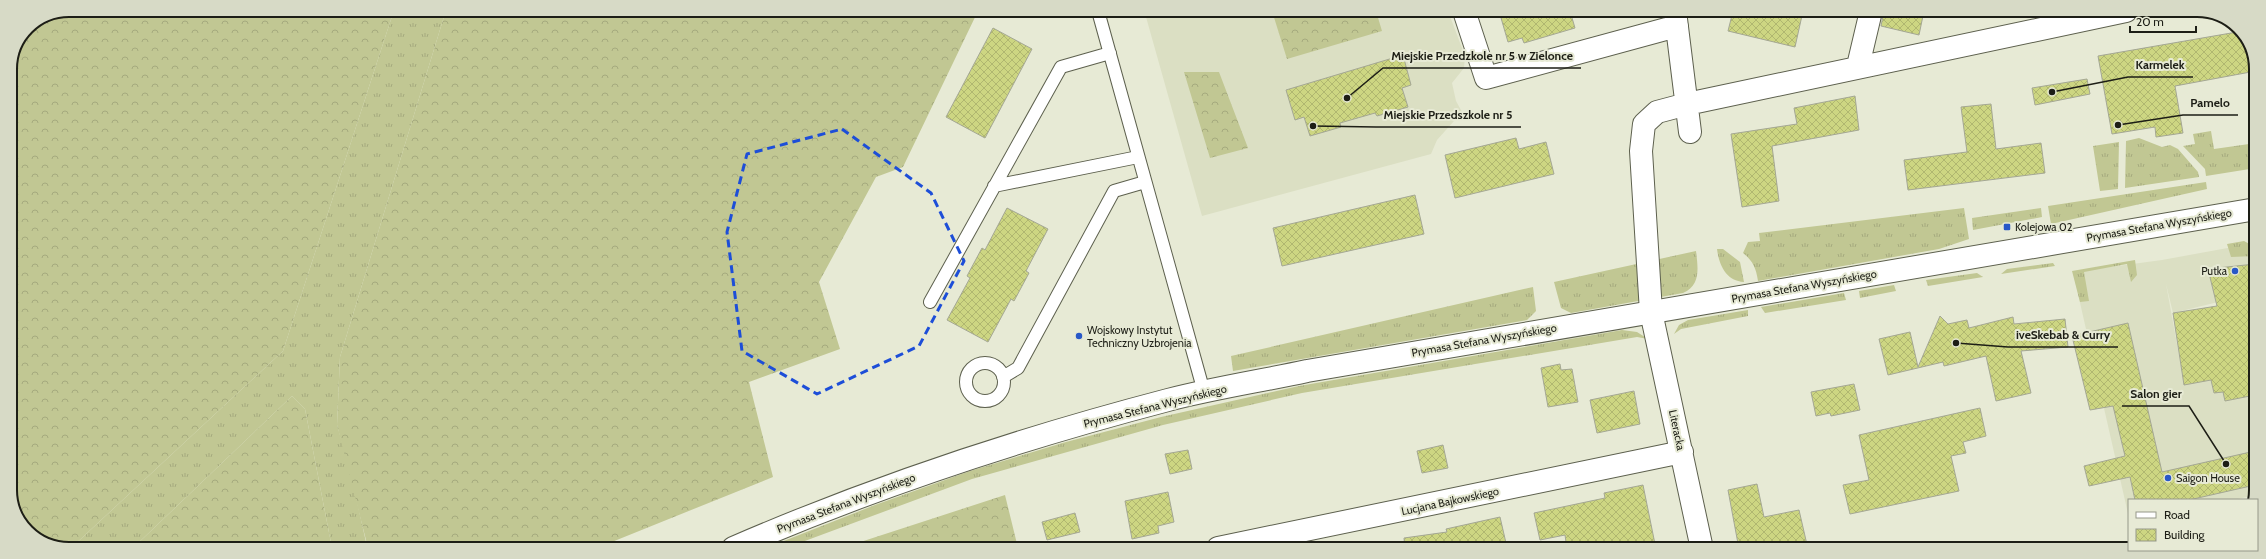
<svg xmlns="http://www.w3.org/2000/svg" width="2266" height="559" font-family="Cabin,sans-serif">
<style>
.built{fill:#dbdfc3}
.grass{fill:url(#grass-tufts)}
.forest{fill:url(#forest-crowns)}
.building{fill:url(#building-cross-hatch);stroke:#a4a794}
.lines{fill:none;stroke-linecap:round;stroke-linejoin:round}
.lane-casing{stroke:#5d604e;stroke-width:14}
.street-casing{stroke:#5d604e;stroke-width:24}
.secondary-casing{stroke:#5d604e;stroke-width:24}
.lane{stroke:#fff;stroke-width:12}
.street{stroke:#fff;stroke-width:22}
.secondary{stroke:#fff;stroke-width:22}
.marked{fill:none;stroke:#1d4ed8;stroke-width:3;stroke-dasharray:8 5;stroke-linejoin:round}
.poi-dot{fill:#2858c7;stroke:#e7ead5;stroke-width:1.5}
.labels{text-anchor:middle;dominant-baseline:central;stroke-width:4;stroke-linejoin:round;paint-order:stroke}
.street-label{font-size:11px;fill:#1d1e16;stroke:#e7ead5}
.poi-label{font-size:11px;fill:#1d1e16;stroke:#e7ead5;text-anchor:start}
.rim{fill:none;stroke:#1d1e16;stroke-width:2}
.leader{fill:none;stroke:#1d1e16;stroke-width:1.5}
.callout-dot{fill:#1d1e16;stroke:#e7ead5;stroke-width:1.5}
.callout-label{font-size:12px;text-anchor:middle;font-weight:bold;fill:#1d1e16;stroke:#e7ead5;stroke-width:4;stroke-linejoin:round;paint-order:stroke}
</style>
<defs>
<pattern id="grass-tufts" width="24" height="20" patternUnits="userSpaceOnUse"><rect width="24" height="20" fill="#c1c793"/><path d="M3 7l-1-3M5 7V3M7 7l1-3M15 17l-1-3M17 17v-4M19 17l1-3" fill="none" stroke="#a5aa7e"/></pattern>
<pattern id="forest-crowns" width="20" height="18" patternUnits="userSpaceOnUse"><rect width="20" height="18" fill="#c1c793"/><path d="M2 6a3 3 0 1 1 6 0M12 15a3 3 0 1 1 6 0" fill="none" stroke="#a5aa7e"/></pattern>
<pattern id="building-cross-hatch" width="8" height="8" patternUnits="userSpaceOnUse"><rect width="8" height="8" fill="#cdd682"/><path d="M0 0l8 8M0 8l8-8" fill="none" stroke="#b0b770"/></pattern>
</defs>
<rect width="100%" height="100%" fill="#e7ead5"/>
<!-- built -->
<path class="built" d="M1168 11H1448L1465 56 1464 68 1452 83 1456 101 1462 112 1437 140 1431 154 1202 216 1146 17Z
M2244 245 2255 248V293L2173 313 2166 284 2181 366 2255 350V495L2234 500H2129V518L2073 272 2162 260Z"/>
<!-- grass -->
<path class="grass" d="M394 10H446L340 357 337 425 349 466 366 542 351 548H332L305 409 292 396 133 548H71L283 351Z
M2211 131 2214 149 2256 143V168L2206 176 2205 169 2183 146 2195 144 2193 134Z
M2139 138 2162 147 2170 145 2178 149 2198 172 2199 177 2125 188 2126 141Z
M2119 142 2118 189 2100 191 2093 146Z
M2206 182 2207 189 2051 224 2048 206Z
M1964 208 1969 239 1939 249 1758 281C1756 268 1753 261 1743 253L1748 242 1760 241 1759 233Z
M2041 208 2042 217 1973 230 1972 218Z
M2244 241 2255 247V256L2231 257 2227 244Z
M1717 249H1723L1740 262 1744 282C1726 281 1719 265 1717 249Z
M1696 251C1698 268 1701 285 1683 293L1571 313 1561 308 1554 282Z
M2135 260 2137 275 2131 282 2127 264 2084 272 2089 301 2080 302 2072 271Z
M2053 263 2055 266 2001 274 2007 269Z
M1977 273 1983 277 1928 286 1926 280Z
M1894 285 1896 291 1860 298 1859 291Z
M1533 287 1536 311 1527 320 1233 371 1231 356Z
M1844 293 1846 300 1765 313 1761 307Z
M1748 310V316L1681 329 1674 334 1679 325 1688 320Z
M1622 330 1637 332 1648 339 1637 337 1302 393 1163 425 972 479 786 548H766L875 505 970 471 1066 442 1161 417 1299 386Z"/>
<!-- forest -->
<path class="forest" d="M70 10H394L283 351 71 548H58L25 529 10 497V69L28 27Z
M446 10 978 11 903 167 876 177 819 282 840 349 749 382 773 477 597 548H368L337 425 340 357Z
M1272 11H1376L1382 31 1287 59Z
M1184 72H1219L1248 148 1210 158Z
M292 396 305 409 332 548H133Z
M1005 495 1018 548H842Z"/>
<!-- building -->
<path class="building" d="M1499 11H1570L1575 28 1524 43 1522 38 1508 42Z
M1733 11H1803L1795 47 1728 31Z
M1884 11H1924L1919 35 1881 26Z
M993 28 1032 49 985 138 946 117Z
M2237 32 2238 36 2243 35 2256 65V71L2175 86 2183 133 2156 137 2155 127 2112 134 2098 56Z
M1403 55 1411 85 1402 88 1408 107 1377 116 1375 113 1340 123 1341 127 1310 136 1304 117 1295 120 1286 90Z
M2087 79 2090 94 2035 105 2032 88Z
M1855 96 1859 130 1772 146 1779 201 1742 207 1731 134 1797 124 1794 108Z
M1991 104 1996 149 2041 143 2045 173 1908 190 1904 160 1967 152 1961 107Z
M1516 138 1519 149 1546 142 1554 174 1455 198 1445 155Z
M1415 195 1424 234 1282 266 1273 228Z
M1007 208 1048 229 1026 271 1029 273 1014 301 1011 299 988 342 947 320 970 278 967 276 982 248 985 250Z
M2255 264V395L2225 401 2223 392 2214 393 2211 380 2184 385 2173 313 2217 306 2208 269Z
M1940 316 1948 324 1967 320 1969 328 2013 317 2014 324 2065 319 2068 347 2021 351 2031 393 1996 401 1986 356 1944 366 1943 362 1888 375 1879 339 1910 332 1918 367Z
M2128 323 2162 472 2255 451V485L2189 500H2135L2130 477 2089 486 2084 466 2125 456 2113 406 2090 410 2072 336Z
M1560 364 1561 370 1572 369 1578 402 1548 407 1541 368Z
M1854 384 1860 410 1831 416 1830 413 1816 416 1811 392Z
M1634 391 1640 424 1597 433 1590 400Z
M1980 408 1986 436 1963 442 1966 453 1951 456 1959 491 1850 514 1843 485 1869 480 1859 435Z
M1443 445 1448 468 1422 473 1417 451Z
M1188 450 1192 469 1170 474 1165 454Z
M1757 484 1764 517 1799 510 1808 549H1739L1728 490Z
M1643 485 1656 549H1567L1565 535 1540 540 1534 513 1605 498 1604 493Z
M1168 492 1174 522 1158 526 1159 533 1132 539 1125 501Z
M1075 513 1080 532 1047 540 1042 522Z
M1500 517 1506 543 1482 549H1405L1404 538 1447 532 1446 529Z"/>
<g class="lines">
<!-- lane casing -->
<g class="lane-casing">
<path id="lane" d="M1098 11 1204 392
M994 186 1138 157
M930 302 1061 67 1110 53
M966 382a19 19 0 1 1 38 0a19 19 0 1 1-38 0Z
M1003 377 1018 368 1114 191 1145 182"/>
</g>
<!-- street casing -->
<g class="street-casing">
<path id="street" d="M1464 11 1486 78 1677 26
M1675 11 1690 132
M1858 66 1871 11
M1218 548 1682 452
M1702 549 1651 312 1641 151 1644 124 1657 112 1687 104 2126 11"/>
</g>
<!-- secondary casing -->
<g class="secondary-casing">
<path id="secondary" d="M733 548C874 487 1019 439 1168 400 1214 388 1261 381 1307 371L2256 209"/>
</g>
<!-- lane -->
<use href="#lane" class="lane"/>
<!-- street -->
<use href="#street" class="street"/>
<!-- secondary -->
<use href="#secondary" class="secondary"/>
</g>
<!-- marked area -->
<path class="marked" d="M842 129 931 193 964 261 919 346 817 394 742 351 727 232 747 154Z"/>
<!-- markers -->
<g class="poi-dot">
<rect x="2003" y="223" width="8" height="8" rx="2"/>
<circle cx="2235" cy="271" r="4"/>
<circle cx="1079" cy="336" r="4"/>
<circle cx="2168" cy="478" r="4"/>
</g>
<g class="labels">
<!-- street labels -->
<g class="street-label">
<text transform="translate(2159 225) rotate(-10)">Prymasa Stefana Wyszyńskiego</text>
<text transform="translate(1804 286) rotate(-10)">Prymasa Stefana Wyszyńskiego</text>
<text transform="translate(1484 340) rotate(-10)">Prymasa Stefana Wyszyńskiego</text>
<text transform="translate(1155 406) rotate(-14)">Prymasa Stefana Wyszyńskiego</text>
<text transform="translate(1677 430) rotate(78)">Literacka</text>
<text transform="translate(1450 501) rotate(-12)">Lucjana Bajkowskiego</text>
<text transform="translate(846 503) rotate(-21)">Prymasa Stefana Wyszyńskiego</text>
</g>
<!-- poi labels -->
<g class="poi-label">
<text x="2015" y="227">Kolejowa 02</text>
<text x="2227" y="271" text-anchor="end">Putka</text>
<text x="1087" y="330">Wojskowy Instytut<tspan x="1087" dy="13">Techniczny Uzbrojenia</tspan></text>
<text x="2176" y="478">Saigon House</text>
</g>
</g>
<!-- crop -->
<path d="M0 0H2266V559H0ZM69 17H2197A52 52 0 0 1 2249 69V490A52 52 0 0 1 2197 542H69A52 52 0 0 1 17 490V69A52 52 0 0 1 69 17Z" fill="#d7dac6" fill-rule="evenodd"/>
<path class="rim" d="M69 17H2197A52 52 0 0 1 2249 69V490A52 52 0 0 1 2197 542H69A52 52 0 0 1 17 490V69A52 52 0 0 1 69 17Z"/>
<!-- callouts -->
<path class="leader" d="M1347 98L1383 68H1581M2052 92L2128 77H2193M2118 125L2183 115H2238M1313 126L1376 127H1521M1956 343L2008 347H2118M2226 464L2189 406H2122"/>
<g class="callout-dot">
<circle cx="1347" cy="98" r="4"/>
<circle cx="2052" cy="92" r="4"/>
<circle cx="2118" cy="125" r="4"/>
<circle cx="1313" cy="126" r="4"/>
<circle cx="1956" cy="343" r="4"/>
<circle cx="2226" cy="464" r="4"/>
</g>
<g class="callout-label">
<text x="1482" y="60">Miejskie Przedzkole nr 5 w Zielonce</text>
<text x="2160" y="69">Karmelek</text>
<text x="2210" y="107">Pamelo</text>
<text x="1448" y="119">Miejskie Przedszkole nr 5</text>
<text x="2063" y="339">iveSkebab &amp; Curry</text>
<text x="2156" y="398">Salon gier</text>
</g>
<!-- legend -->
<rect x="2128" y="499" width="130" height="52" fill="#e7ead5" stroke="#969889"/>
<rect x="2136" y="512" width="20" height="6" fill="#ffffff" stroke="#969889"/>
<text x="2164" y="519" font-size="12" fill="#1d1e16">Road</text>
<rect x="2136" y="529" width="20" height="12" fill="url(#building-cross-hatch)" stroke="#969889"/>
<text x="2164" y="539" font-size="12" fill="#1d1e16">Building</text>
<!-- scale -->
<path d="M2130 26v6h66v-6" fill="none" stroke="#1d1e16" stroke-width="2"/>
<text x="2136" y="26" font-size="12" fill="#1d1e16" stroke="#e7ead5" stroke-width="3" paint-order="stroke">20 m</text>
</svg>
